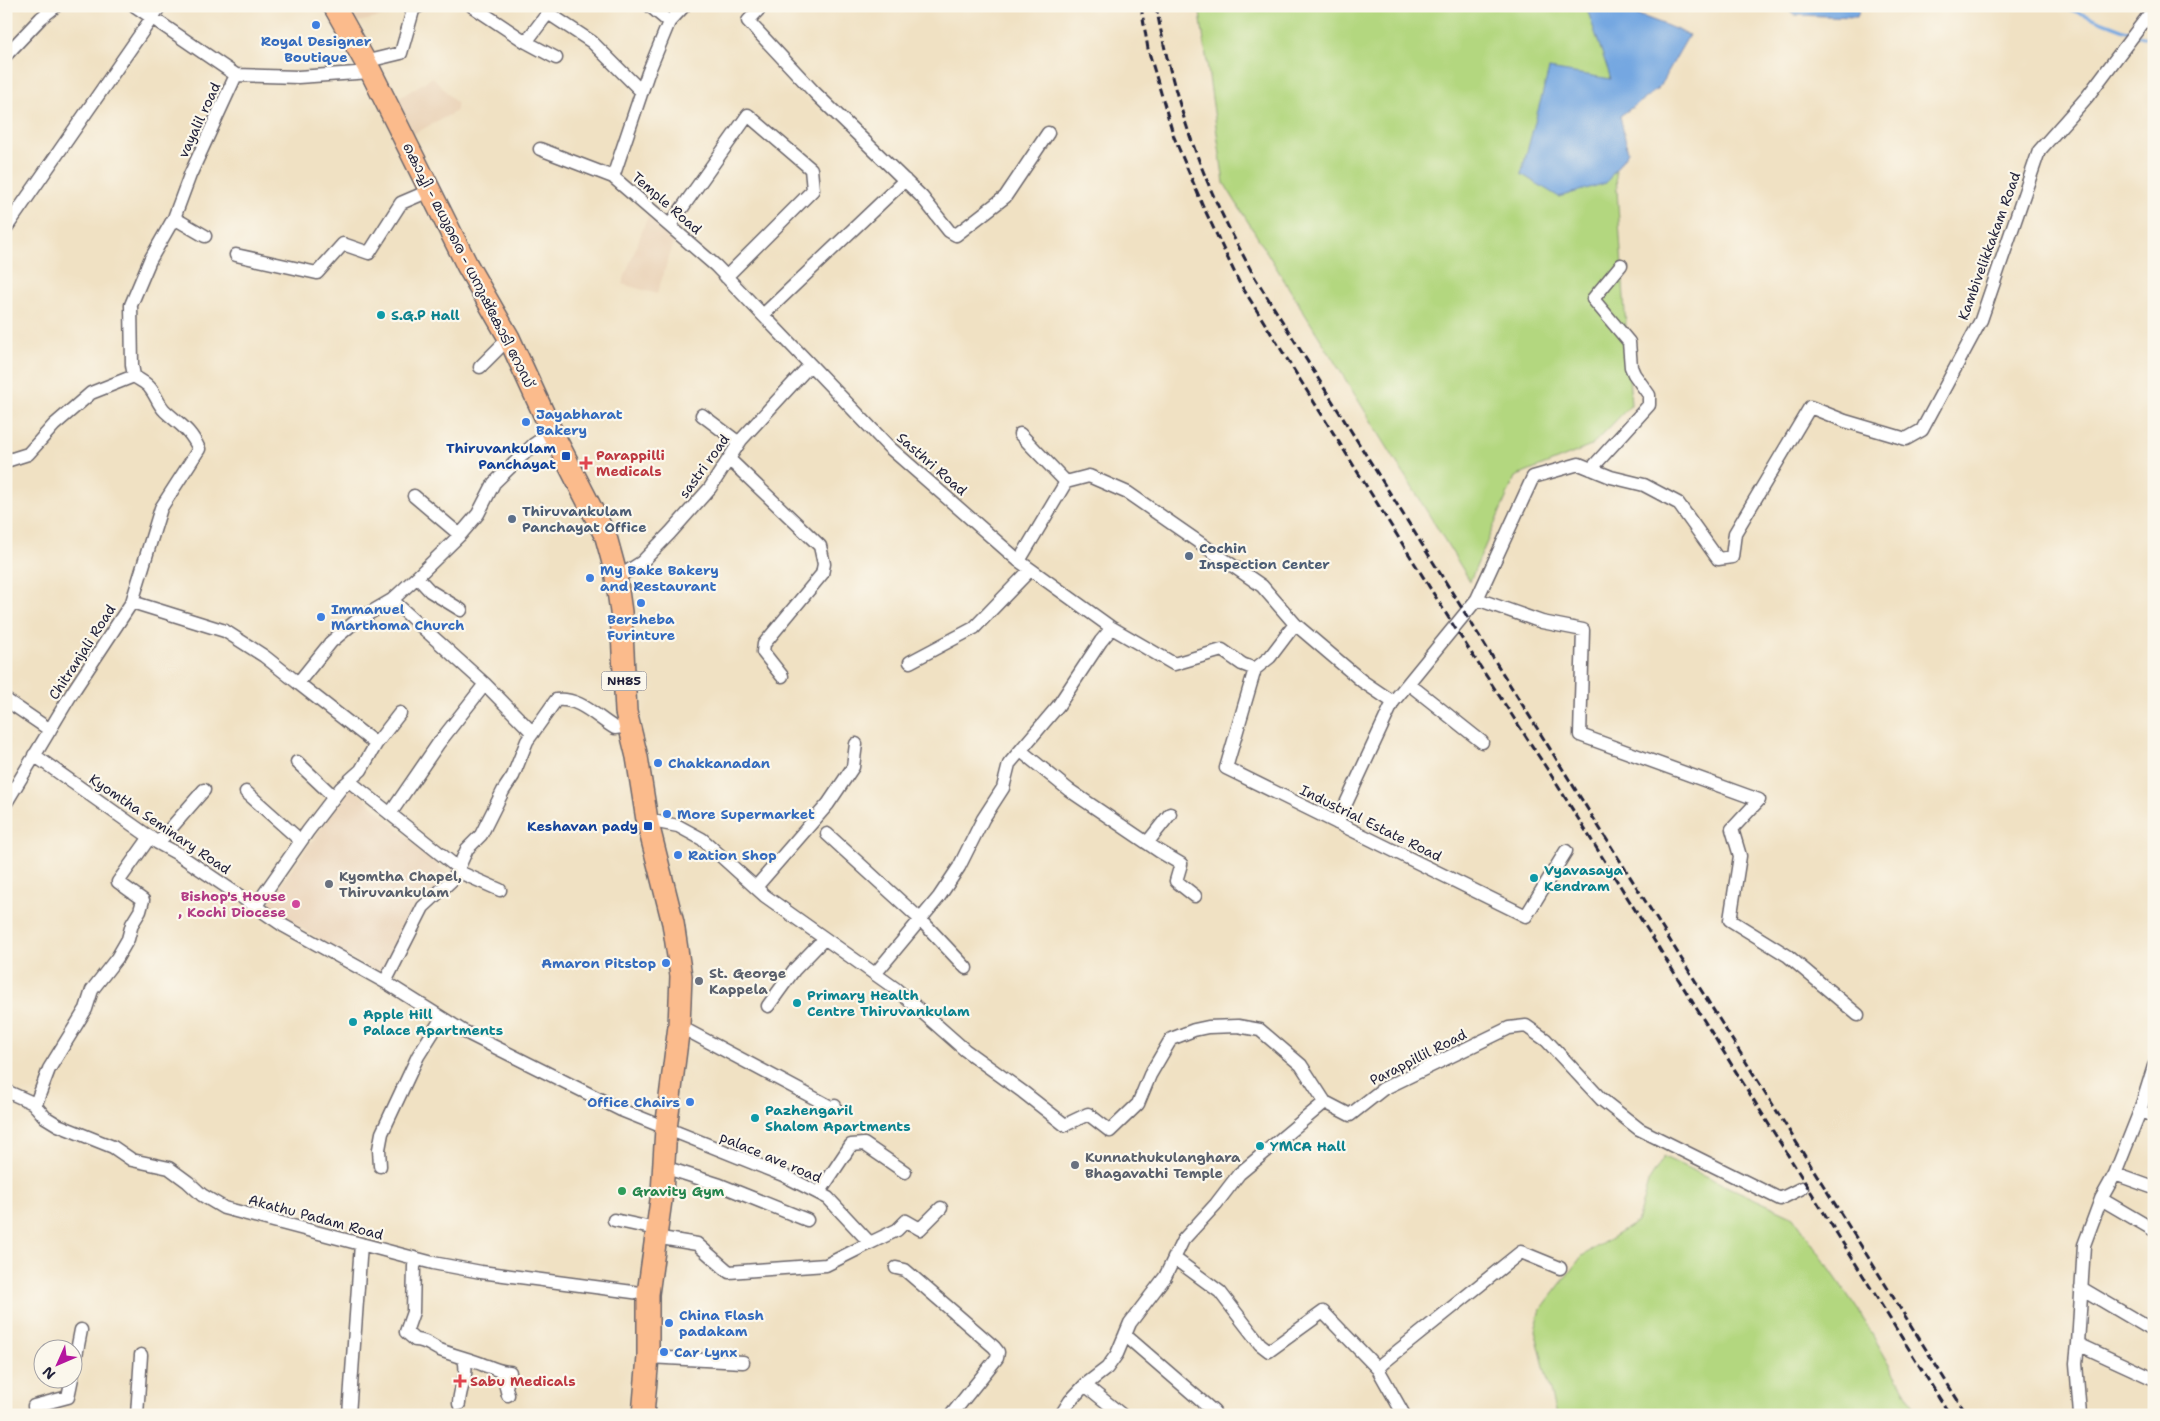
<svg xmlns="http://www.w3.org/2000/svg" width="2160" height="1421" font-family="'Shantell Sans','Noto Sans Malayalam',sans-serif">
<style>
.built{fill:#ead3b8}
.green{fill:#b3d77f;stroke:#6a7c5d}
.water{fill:#75a7e1;stroke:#4c648e}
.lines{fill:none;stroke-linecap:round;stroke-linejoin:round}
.stream{stroke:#75a7e1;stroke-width:3}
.street-casing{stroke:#6a656b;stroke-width:15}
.highway-casing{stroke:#6a656b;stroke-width:24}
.street{stroke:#fff;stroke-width:12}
.highway{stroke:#fbbb8c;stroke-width:21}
.rail{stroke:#22223b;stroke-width:3;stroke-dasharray:8 4;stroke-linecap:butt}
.shop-dot{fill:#3f7fe0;stroke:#fbf7ec;stroke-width:2}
.culture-dot{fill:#0f9aa8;stroke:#fbf7ec;stroke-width:2}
.transit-dot{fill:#1a4fb4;stroke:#fbf7ec;stroke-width:2}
.health-dot{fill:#e0444e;stroke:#fbf7ec;stroke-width:2}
.service-dot{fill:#5c6f8a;stroke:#fbf7ec;stroke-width:2}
.worship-dot{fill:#6b7280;stroke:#fbf7ec;stroke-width:2}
.hotel-dot{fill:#d1479c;stroke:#fbf7ec;stroke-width:2}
.leisure-dot{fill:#2e9e5b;stroke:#fbf7ec;stroke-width:2}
.labels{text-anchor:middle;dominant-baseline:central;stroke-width:4.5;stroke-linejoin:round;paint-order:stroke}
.shield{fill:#fbf7ec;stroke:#636270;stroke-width:1}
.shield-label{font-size:12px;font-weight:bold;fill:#22223b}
.shop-label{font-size:14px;font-weight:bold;fill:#366cbe;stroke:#fbf7ec;text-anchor:start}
.street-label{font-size:14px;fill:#22223b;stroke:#fbf7ec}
.culture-label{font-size:14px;font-weight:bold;fill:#0d838f;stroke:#fbf7ec;text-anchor:start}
.transit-label{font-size:14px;font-weight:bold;fill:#164399;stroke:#fbf7ec;text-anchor:end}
.health-label{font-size:14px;font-weight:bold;fill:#be3a42;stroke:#fbf7ec;text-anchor:start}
.service-label{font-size:14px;font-weight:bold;fill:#4e5e75;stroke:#fbf7ec;text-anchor:start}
.worship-label{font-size:14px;font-weight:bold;fill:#5b616d;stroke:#fbf7ec;text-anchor:start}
.hotel-label{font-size:14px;font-weight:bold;fill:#b23c85;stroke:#fbf7ec;text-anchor:end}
.leisure-label{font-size:14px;font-weight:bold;fill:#27864d;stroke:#fbf7ec;text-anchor:start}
</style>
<rect width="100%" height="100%" fill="#fbf7ec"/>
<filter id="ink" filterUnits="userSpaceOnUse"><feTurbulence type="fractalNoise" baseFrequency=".02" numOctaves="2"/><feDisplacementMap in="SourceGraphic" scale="10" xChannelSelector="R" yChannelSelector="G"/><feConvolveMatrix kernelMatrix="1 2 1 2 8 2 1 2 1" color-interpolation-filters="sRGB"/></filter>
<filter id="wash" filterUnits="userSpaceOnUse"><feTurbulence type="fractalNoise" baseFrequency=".0096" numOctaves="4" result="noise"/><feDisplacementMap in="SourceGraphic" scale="20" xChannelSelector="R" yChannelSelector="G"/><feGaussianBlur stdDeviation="1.12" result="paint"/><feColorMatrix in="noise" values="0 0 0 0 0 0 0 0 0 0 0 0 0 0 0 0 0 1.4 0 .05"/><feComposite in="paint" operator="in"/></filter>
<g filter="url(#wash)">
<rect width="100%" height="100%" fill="#f0e1c3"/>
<!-- built -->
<path class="built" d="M334 6H399V13L344 25Z
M433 77 457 104 455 112 406 138 388 105Z
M649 213 676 236 657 294 622 284Z
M351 786 451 877 423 902 384 977 265 907Z"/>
<!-- green -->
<path class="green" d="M1199 6H1605L1631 405 1591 446 1515 477 1470 581 1224 183Z
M1664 1157 1794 1217 1858 1310 1919 1415H1556L1535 1330 1541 1309 1582 1256 1637 1222 1648 1182Z"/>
<!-- water -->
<path class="water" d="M1586 6C1621 6 1657 21 1689 35L1658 89 1620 116 1628 152 1606 183 1559 197 1521 174 1549 69 1611 79Z
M1783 6H1861L1857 17 1794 15Z"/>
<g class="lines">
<!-- stream -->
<path class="stream" d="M2061 6 2132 33
M2138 35 2154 41"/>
</g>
</g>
<g filter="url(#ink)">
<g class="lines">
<!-- street casing -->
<g class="street-casing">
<path id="street" d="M135 6 236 75
M472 6 526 42 548 13 549 7
M650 6 669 22
M684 6 669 22 648 73 613 177 716 266 889 447 1019 561 1112 628
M762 6 748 21 815 93 922 197 949 231 956 235 1005 197 1048 133
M548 13 592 42 642 92
M526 42 556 58
M6 55 41 18 56 6
M364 62 401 53 414 7 420 6
M540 149 613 177
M174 218 205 236
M670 225 748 115 811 169 813 190 726 277
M6 228 160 6
M236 255 317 273 343 244 369 253 401 203 429 191
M763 315 905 180
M480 367 509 338
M702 415 739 443
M1020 434 1066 482
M729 459 820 546 824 564 822 574 764 644 763 652 782 676
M6 461 28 454 54 425 91 393 134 376
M1591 469 1649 405V395L1634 374 1631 367 1629 342 1593 299 1621 265
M414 496 460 535
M1019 561 1066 482 1089 476 1128 493 1262 586 1295 624 1362 681 1393 702 1477 599 1533 477 1579 464 1611 477 1644 485 1678 503 1718 559 1732 557 1735 533 1810 407 1845 421 1906 439 1922 430 1981 320 2039 151 2087 97 2154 8
M417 577 430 591 461 610
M617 578 642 562 670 533 710 488 741 440 810 365
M1477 599 1542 622 1583 630 1580 735 1759 800 1732 829 1740 856 1730 920 1788 956 1858 1015
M392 600 485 684
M132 602 161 508 199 449C189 428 181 426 165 411 158 404 156 395 150 388 147 383 139 380 134 376L132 365 131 305 150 260 174 218 190 175 236 75 298 77 371 72
M910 662 974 628 1030 570
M1255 669 1226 768 1526 916 1566 851
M1409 684 1482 742
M6 700 50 730
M376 744 400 713
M1021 751 1069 790 1159 851 1181 864 1176 881 1195 896
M34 755 158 843 178 854 284 926 385 982 463 1031 621 1110 783 1175 828 1198 870 1243 826 1265 729 1272 697 1244 655 1237
M297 762 334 797
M349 781 458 868
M246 792 301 841
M6 803 72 693 132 602 225 631 264 656 298 683 331 642 356 621 392 600 417 577 460 535 478 514 494 483 533 445 552 432
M390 814 438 744 485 684 533 733
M647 820 678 826 702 839 765 896 896 989 965 1050 1023 1092 1065 1125 1088 1114 1110 1131 1138 1104 1150 1075 1171 1039 1194 1030 1208 1027 1238 1026 1260 1030 1301 1065 1325 1102
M1337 823 1393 702
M827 834 921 920 966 968
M158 843 204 790
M1147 843 1170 814
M457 871 500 890
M756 887 828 804 853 767 856 744
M255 907 308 831 341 788 361 770 376 744 298 683
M875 974 939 897 959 867 983 819 1003 788 1009 764 1058 706 1101 641 1112 628 1174 664 1222 650 1242 664 1255 669 1270 657 1295 624
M385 982 423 907 454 878 467 849 481 835 503 791 513 776 527 741 556 700C580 697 596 717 615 728L629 726
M768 1006 794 970 824 939
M679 1026 831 1107 835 1106
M6 1091 33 1103 45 1117 58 1125 113 1147 132 1160 169 1168 188 1182 202 1195 224 1208 433 1263 481 1272 648 1294
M35 1106 49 1069 86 1009 92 990 117 958 128 939 132 924 140 911 143 900 118 882 150 837
M2140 1111 2154 1066
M380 1166 379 1149 382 1133 418 1056 442 1018
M664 1167 720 1185 807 1220
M2115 1174 2154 1188
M819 1193 851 1145 864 1144 905 1172
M2101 1199 2115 1174 2140 1111 2154 1116
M614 1220 656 1229
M2154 1230 2101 1199 2084 1245 2078 1344 2154 1379
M870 1243 897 1230 906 1221 920 1229 941 1208
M1174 1258 1220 1292 1260 1344 1269 1351 1323 1312 1378 1369
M418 1259 414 1266 413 1312 406 1332 415 1340C426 1340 431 1346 440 1350 455 1356 470 1359 484 1365 494 1368 499 1372 510 1372L506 1387 508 1395
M896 1268 905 1270 912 1276 994 1347 998 1352 997 1358 952 1414
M2081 1288 2154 1331
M1125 1335 1214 1412
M2078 1344 2076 1363 2080 1415
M648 1357 743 1362
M72 1376 81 1330
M459 1404C459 1388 469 1376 464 1359
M35 1415 34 1406 68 1397 72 1378
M137 1415 141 1355
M349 1415 361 1244
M1061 1415 1070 1401 1085 1385
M1122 1415 1085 1385 1107 1368 1117 1354 1130 1323 1165 1277 1183 1240 1216 1204 1239 1174 1325 1102 1350 1115 1383 1089 1509 1028 1526 1026 1546 1040 1601 1099 1639 1129 1780 1199 1802 1188
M1404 1415 1378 1369 1383 1363 1521 1252 1560 1268"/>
</g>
<!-- highway casing -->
<g class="highway-casing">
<path id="highway" d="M334 6 371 72 467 265 509 338 552 432 606 537 615 570 621 612 626 712 637 757 647 820 673 923 681 976 679 1026 666 1129 662 1193 648 1294V1357L643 1415"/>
</g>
<!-- street -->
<use href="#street" class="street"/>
<!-- highway -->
<use href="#highway" class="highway"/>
<!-- rail -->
<path class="rail" d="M1141 6 1148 49 1174 137 1203 206 1239 282 1455 628 1551 775 1950 1415
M1156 6C1168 71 1187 136 1214 197 1226 224 1240 249 1254 276L1967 1415"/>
</g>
</g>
<!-- markers -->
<g class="shop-dot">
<circle cx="316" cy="25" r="5"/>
<circle cx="526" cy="422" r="5"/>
<circle cx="590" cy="578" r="5"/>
<circle cx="641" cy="603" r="5"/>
<circle cx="321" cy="617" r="5"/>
<circle cx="658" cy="763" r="5"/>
<circle cx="667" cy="814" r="5"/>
<circle cx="678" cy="855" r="5"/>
<circle cx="666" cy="963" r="5"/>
<circle cx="690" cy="1102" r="5"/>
<circle cx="669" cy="1323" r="5"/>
<circle cx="664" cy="1352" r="5"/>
</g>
<g class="culture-dot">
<circle cx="381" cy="315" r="5"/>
<circle cx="1534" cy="878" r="5"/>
<circle cx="797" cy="1003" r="5"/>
<circle cx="353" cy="1022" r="5"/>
<circle cx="755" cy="1118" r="5"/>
<circle cx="1260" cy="1146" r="5"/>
</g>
<g class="transit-dot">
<rect x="561" y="451" width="10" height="10" rx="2.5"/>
<rect x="643" y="821" width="10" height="10" rx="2.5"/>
</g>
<g class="health-dot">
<path d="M583.5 455.5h5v5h5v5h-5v5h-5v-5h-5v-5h5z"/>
<path d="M457.5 1373.5h5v5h5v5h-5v5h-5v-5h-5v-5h5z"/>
</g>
<g class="service-dot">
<circle cx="512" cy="519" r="5"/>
<circle cx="1189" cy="556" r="5"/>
</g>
<g class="worship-dot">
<circle cx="329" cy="884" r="5"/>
<circle cx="699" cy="981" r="5"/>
<circle cx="1075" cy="1165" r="5"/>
</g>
<circle class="hotel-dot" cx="296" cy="904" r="5"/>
<circle class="leisure-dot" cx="622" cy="1191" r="5"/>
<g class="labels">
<!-- shield labels -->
<rect class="shield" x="601.5" y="671.5" width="45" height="19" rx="4"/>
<g class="shield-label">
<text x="624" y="681">NH85</text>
</g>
<!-- shop labels -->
<g class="shop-label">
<text x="316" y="41" text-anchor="middle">Royal Designer<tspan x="316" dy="16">Boutique</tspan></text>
<text x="536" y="414">Jayabharat<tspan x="536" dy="16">Bakery</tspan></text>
<text x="600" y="570">My Bake Bakery<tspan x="600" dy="16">and Restaurant</tspan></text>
<text x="331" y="609">Immanuel<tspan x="331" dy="16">Marthoma Church</tspan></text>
<text x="641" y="619" text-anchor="middle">Bersheba<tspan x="641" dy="16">Furinture</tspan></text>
<text x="668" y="763">Chakkanadan</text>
<text x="677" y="814">More Supermarket</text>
<text x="688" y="855">Ration Shop</text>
<text x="656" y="963" text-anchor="end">Amaron Pitstop</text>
<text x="680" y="1102" text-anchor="end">Office Chairs</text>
<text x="679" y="1315">China Flash<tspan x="679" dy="16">padakam</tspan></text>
<text x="674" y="1352">Car Lynx</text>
</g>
<!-- street labels -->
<g class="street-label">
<text transform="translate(199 120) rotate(-65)">vayalil road</text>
<text transform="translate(667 203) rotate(41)">Temple Road</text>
<text transform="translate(1989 246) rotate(-70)">Kambivelikkakam Road</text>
<text transform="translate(469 265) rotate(63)">കൊച്ചി - മധുരൈ - ധനുഷ്‌കോടി റോഡ്</text>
<text transform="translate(932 464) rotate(41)">Sasthri Road</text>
<text transform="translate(704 466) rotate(-54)">sastri road</text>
<text transform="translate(82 652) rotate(-57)">Chitranjali Road</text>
<text transform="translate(1371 823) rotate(26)">Industrial Estate Road</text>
<text transform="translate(160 824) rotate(34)">Kyomtha Seminary Road</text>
<text transform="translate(1418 1057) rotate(-27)">Parappillil Road</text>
<text transform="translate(771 1157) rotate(23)">palace ave road</text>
<text transform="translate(316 1217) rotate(15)">Akathu Padam Road</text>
</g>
<!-- culture labels -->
<g class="culture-label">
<text x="391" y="315">S.G.P Hall</text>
<text x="1544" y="870">Vyavasaya<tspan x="1544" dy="16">Kendram</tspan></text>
<text x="807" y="995">Primary Health<tspan x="807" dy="16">Centre Thiruvankulam</tspan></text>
<text x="363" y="1014">Apple Hill<tspan x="363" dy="16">Palace Apartments</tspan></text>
<text x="765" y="1110">Pazhengaril<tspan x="765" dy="16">Shalom Apartments</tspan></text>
<text x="1270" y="1146">YMCA Hall</text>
</g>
<!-- transit labels -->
<g class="transit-label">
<text x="556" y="448">Thiruvankulam<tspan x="556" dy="16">Panchayat</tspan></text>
<text x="638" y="826">Keshavan pady</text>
</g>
<!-- health labels -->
<g class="health-label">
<text x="596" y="455">Parappilli<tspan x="596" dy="16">Medicals</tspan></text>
<text x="470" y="1381">Sabu Medicals</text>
</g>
<!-- service labels -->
<g class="service-label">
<text x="522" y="511">Thiruvankulam<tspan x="522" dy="16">Panchayat Office</tspan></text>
<text x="1199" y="548">Cochin<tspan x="1199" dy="16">Inspection Center</tspan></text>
</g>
<!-- worship labels -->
<g class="worship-label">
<text x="339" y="876">Kyomtha Chapel,<tspan x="339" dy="16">Thiruvankulam</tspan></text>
<text x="709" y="973">St. George<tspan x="709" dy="16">Kappela</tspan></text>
<text x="1085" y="1157">Kunnathukulanghara<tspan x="1085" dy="16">Bhagavathi Temple</tspan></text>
</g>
<!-- hotel labels -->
<g class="hotel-label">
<text x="286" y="896">Bishop's House<tspan x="286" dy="16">, Kochi Diocese</tspan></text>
</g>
<!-- leisure labels -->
<g class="leisure-label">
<text x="632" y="1191">Gravity Gym</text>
</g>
</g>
<!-- margin -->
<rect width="2160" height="1421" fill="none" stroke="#fbf7ec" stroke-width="25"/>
<!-- north arrow -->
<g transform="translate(58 1364) rotate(225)"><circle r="24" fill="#fbf7ec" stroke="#a4a2a5"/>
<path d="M0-4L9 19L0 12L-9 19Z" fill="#b5179e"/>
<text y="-8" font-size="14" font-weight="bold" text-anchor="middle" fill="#22223b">N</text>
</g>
</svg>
